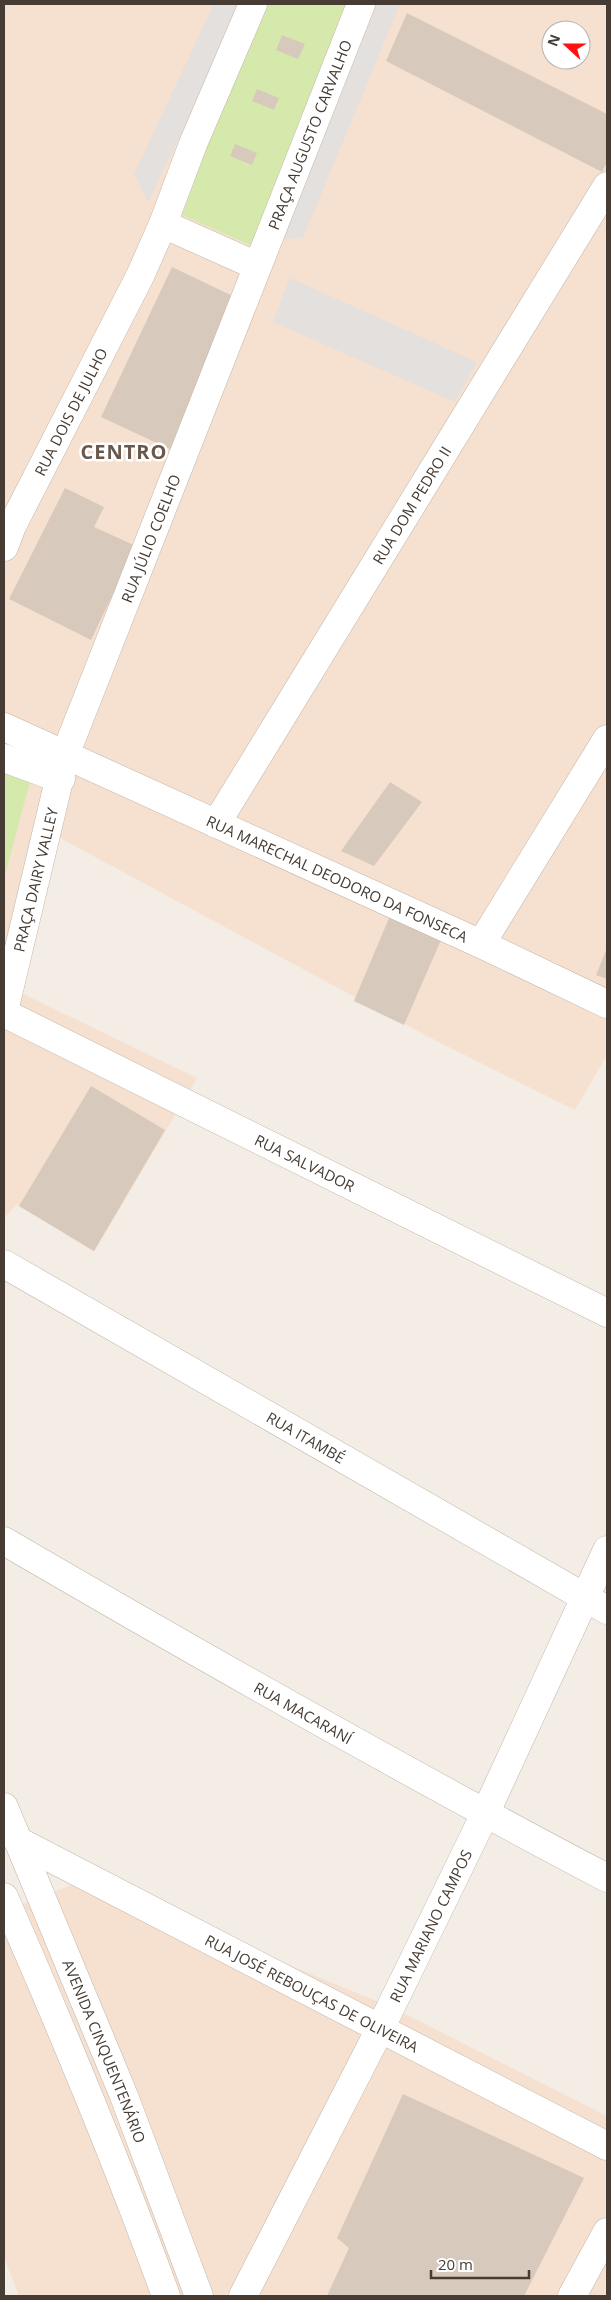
<svg xmlns="http://www.w3.org/2000/svg" width="611" height="2300" font-family="'Open Sans',sans-serif">
<style>
.commercial{fill:#f6e0cf;fill-rule:evenodd}
.green{fill:#d6e9ac}
.parking{fill:#e3e0dd}
.building{fill:#d8c9bd}
.lines{fill:none;stroke-linecap:round;stroke-linejoin:round}
.minor-casing{stroke:#c2b6aa;stroke-width:29}
.minor{stroke:#fff;stroke-width:28}
.labels{text-anchor:middle;dominant-baseline:central;stroke-width:5;stroke-linejoin:round;paint-order:stroke}
.street-label{font-size:15px;fill:#463c34;stroke:#fff}
.district-label{font-size:20px;font-weight:bold;letter-spacing:1px;fill:#69584b;stroke:#fff}
</style>
<rect width="100%" height="100%" fill="#f3ede5"/>
<!-- commercial -->
<path class="commercial" d="M4 4H607V1055L575 1110 427 1036 49 832 17 991 197 1078 94 1252 17 1204 4 1218ZM551 30H581V60H551Z
M97 1875 240 1945 391 2007 607 2116V2296H19L4 2257V1911Z"/>
<!-- green -->
<path class="green" d="M261 4H357L259 249 171 210Z
M4 763 32 774 4 879Z"/>
<!-- parking -->
<path class="parking" d="M214 4H243L148 202 134 174Z
M371 4H400L303 238 275 240Z
M290 278 477 362 455 402 273 322Z"/>
<!-- building -->
<path class="building" d="M407 13 607 114V162L602 172 386 61Z
M282 35 305 44 298 59 276 50Z
M257 89 279 98 274 110 252 101Z
M235 144 257 153 252 165 230 156Z
M172 267 241 300 174 451 101 417Z
M65 488 104 507 94 527 136 546 91 640 9 599Z
M390 782 422 802 374 866 341 851Z
M392 911 444 933 404 1025 354 1001Z
M607 948V979L596 975Z
M91 1086 165 1130 94 1251 19 1206Z
M403 2094 584 2178 524 2296H327L349 2248 337 2238Z"/>
<g class="lines">
<!-- minor casing -->
<g class="minor-casing">
<g id="minor">
<path d="M253 4 193 144 163 224 257 266"/>
<path id="s1" d="M4 547 12 526 140 276 163 224"/>
<path id="s2" d="M4 727 481 944 607 1004"/>
<path d="M4 758 61 779"/>
<path id="s3" d="M216 824 607 186"/>
<path d="M481 944 607 739"/>
<path id="s4" d="M4 1011 65 755 361 4"/>
<path id="s5" d="M4 1013 607 1313"/>
<path id="s6" d="M4 1264 607 1610"/>
<path id="s7" d="M4 1541C203 1657 403 1771 607 1878"/>
<path id="s8" d="M4 1807 124 2096 199 2296"/>
<path id="s9" d="M18 1841 607 2146"/>
<path d="M4 1897C62 2029 117 2161 166 2296"/>
<path id="s10" d="M243 2296 381 2027 485 1814 607 1550"/>
<path d="M572 2296 607 2232"/>
</g>
</g>
<!-- minor -->
<use href="#minor" class="minor"/>
</g>
<g class="labels">
<!-- street labels -->
<g class="street-label">
<text stroke="none"><textPath href="#s4" startOffset="930">PRAÇA AUGUSTO CARVALHO</textPath></text>
<text stroke="none"><textPath href="#s1" startOffset="151">RUA DOIS DE JULHO</textPath></text>
<text stroke="none"><textPath href="#s3" startOffset="374">RUA DOM PEDRO II</textPath></text>
<text stroke="none"><textPath href="#s4" startOffset="496">RUA JÚLIO COELHO</textPath></text>
<text stroke="none"><textPath href="#s2" startOffset="366">RUA MARECHAL DEODORO DA FONSECA</textPath></text>
<text stroke="none"><textPath href="#s4" startOffset="135">PRAÇA DAIRY VALLEY</textPath></text>
<text stroke="none"><textPath href="#s5" startOffset="336">RUA SALVADOR</textPath></text>
<text stroke="none"><textPath href="#s6" startOffset="348">RUA ITAMBÉ</textPath></text>
<text stroke="none"><textPath href="#s7" startOffset="345">RUA MACARANÍ</textPath></text>
<text stroke="none"><textPath href="#s10" startOffset="415">RUA MARIANO CAMPOS</textPath></text>
<text stroke="none"><textPath href="#s9" startOffset="331">RUA JOSÉ REBOUÇAS DE OLIVEIRA</textPath></text>
<text stroke="none"><textPath href="#s8" startOffset="264">AVENIDA CINQUENTENÁRIO</textPath></text>
</g>
<!-- district labels -->
<g class="district-label">
<text x="124" y="451">CENTRO</text>
</g>
</g>
<!-- border -->
<rect width="611" height="2300" fill="none" stroke="#463c34" stroke-width="10"/>
<!-- north arrow -->
<g transform="translate(566 45) rotate(291)"><circle r="24" fill="#ffffff" stroke="#b5b1ae"/>
<path d="M0-4L9 19L0 12L-9 19Z" fill="#ff1110"/>
<text y="-8" font-size="14" font-weight="bold" text-anchor="middle" fill="#463c34">N</text>
</g>
<!-- scale -->
<path d="M431 2270v8h98v-8" fill="none" stroke="#463c34" stroke-width="2.5"/>
<text x="438" y="2270" font-size="15" fill="#463c34" stroke="#ffffff" stroke-width="4" paint-order="stroke">20 m</text>
</svg>
